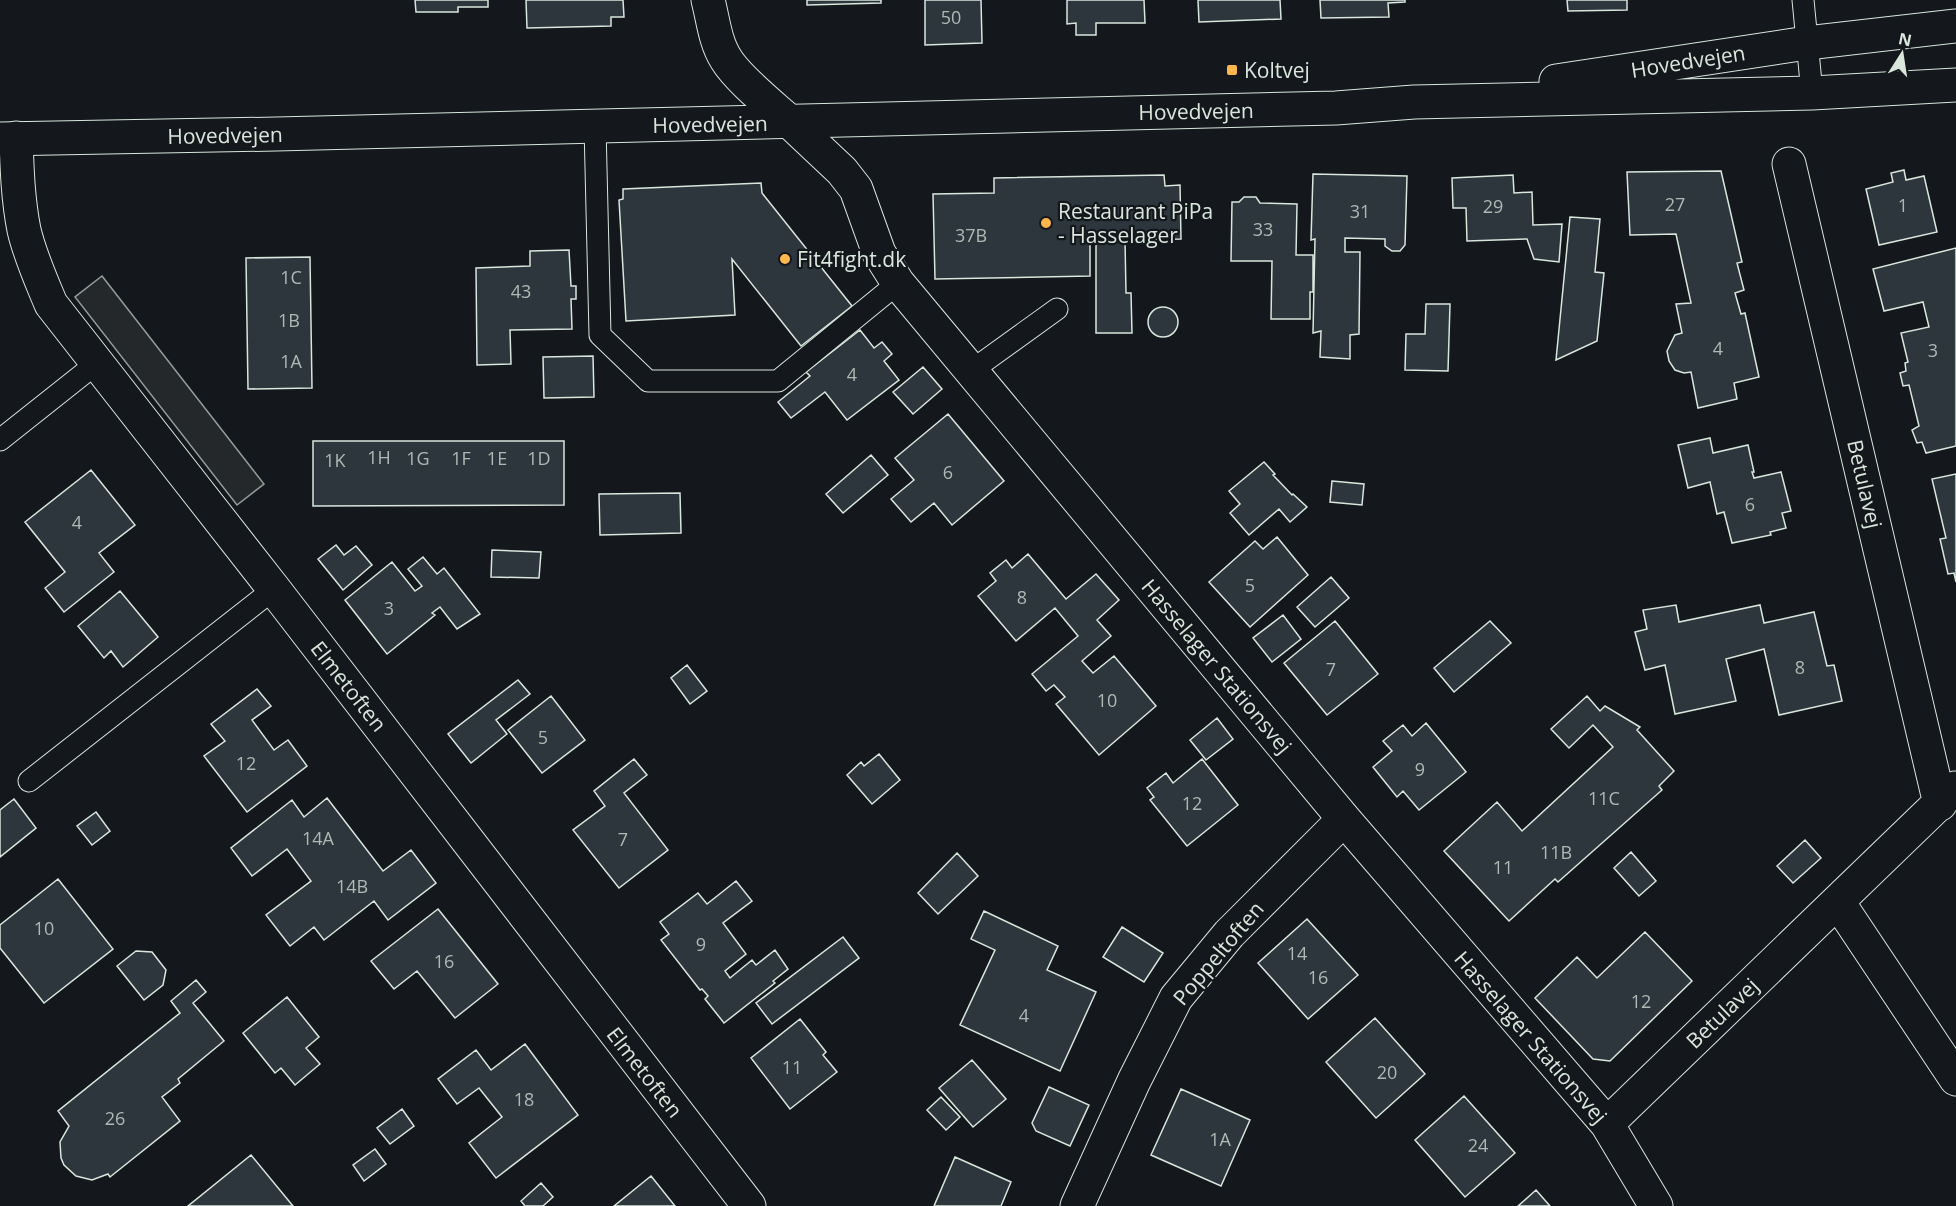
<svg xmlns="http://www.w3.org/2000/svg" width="1956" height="1206" font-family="'Open Sans',sans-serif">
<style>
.parking{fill:#24282b;stroke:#939e99;stroke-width:1.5}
.building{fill:#2c363c;stroke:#d8e6dc;stroke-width:1.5}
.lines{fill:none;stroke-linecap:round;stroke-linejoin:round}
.lane-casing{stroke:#d8e6dc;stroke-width:23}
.street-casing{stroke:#d8e6dc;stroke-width:35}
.secondary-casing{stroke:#d8e6dc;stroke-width:35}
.lane{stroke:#14181c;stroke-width:21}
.street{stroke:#14181c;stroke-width:33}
.secondary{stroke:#14181c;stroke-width:33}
.poi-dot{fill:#ffb74d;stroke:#14181c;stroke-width:2}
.labels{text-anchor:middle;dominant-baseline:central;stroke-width:4.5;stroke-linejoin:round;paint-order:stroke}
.number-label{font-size:18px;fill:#adbab4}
.street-label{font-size:21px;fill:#d8e6dc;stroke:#14181c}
.poi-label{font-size:21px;fill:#d8e6dc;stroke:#14181c;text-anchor:start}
</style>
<rect width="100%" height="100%" fill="#14181c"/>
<!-- parking -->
<path class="parking" d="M102 276 264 484 237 505 75 297Z"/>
<!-- building -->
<path class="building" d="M415 0H488V7H458V12H416Z
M526 0H623L624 17H611V26L527 28Z
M807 0H881V3L807 5Z
M925 0H981L982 43 925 45Z
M1067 0H1144L1145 23H1096V35H1076V23L1067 24Z
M1198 0H1280L1281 19 1199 22Z
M1320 0H1405V2L1388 3 1389 17 1321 18Z
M1567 0H1627V10L1568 11Z
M1904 170 1906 180 1924 176 1937 232 1879 245 1866 189 1893 182 1891 173Z
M1721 171 1742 262 1737 263 1744 290 1735 293 1741 314 1745 313 1759 377 1734 383 1737 399 1698 408 1691 372 1684 373 1675 370 1669 361 1667 351 1675 335 1682 333 1676 304 1691 303 1676 234 1630 235 1627 172Z
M1313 174 1407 176 1405 245 1400 251H1392L1385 246V239L1345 238V252H1360L1359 334 1350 335V359L1320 357 1321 331 1313 333 1315 239 1311 240Z
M1164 175 1165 186 1180 185 1181 239 1125 240 1126 293H1131L1132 333H1096V239H1090V276L935 279 933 194 994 193V178Z
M1513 175 1514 193 1532 192 1533 225 1562 224 1559 262 1534 259 1527 239 1467 241 1466 208H1453L1452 178Z
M761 183 762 193 852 306 801 346 732 259 735 315 626 321 619 200 623 199V189Z
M1244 197H1256L1260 203 1297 204 1296 255H1313V292H1310V319H1271L1272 261H1231L1232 202H1239Z
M1570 217 1600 219 1595 272 1604 273 1597 341 1556 360Z
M1956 248V446L1926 453 1922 442 1917 443 1912 430 1919 426 1909 385 1903 386 1900 373 1906 371 1905 363 1908 362 1901 333 1929 327 1923 302 1884 311 1873 269Z
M569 250 571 286H576V299H571L572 329 510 330 511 364 477 365 476 268 530 266V251Z
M310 257 312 388 248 389 246 258Z
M1426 304H1450L1448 371 1405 370 1406 334H1425Z
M1148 322a15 15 0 1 1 30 0a15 15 0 1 1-30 0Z
M860 330 874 348 882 342 892 354 884 361 899 380 847 420 825 392 791 418 778 402 810 376 806 372Z
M593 356 594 397 544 398 543 357Z
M923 367 942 389 913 414 893 392Z
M948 414 1004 481 952 525 934 503 911 522 891 499 914 480 895 458Z
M1710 438 1713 453 1748 445 1754 472H1752L1754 478 1781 472 1791 511 1782 513 1786 528 1770 532 1771 535 1732 543 1724 512 1717 514 1710 482 1688 488 1678 445Z
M313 441H564V505L313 506Z
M871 455 888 475 843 513 826 494Z
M1264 462 1275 474 1273 475 1292 495 1293 494 1307 507 1290 522 1279 509 1249 535 1230 513 1240 504 1229 491Z
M91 470 135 525 99 553 114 572 64 612 45 588 65 572 25 522Z
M1956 474V582L1954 573 1948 574 1940 539 1946 538 1932 479Z
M1332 481 1364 484 1362 505 1330 502Z
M680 493 681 533 600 535 599 494Z
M1277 537 1308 575 1250 627 1209 582 1255 541 1263 549Z
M336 545 344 555 356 546 372 565 343 590 318 559Z
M492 550 541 552 539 578 491 577Z
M1028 554 1066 599 1096 574 1119 600 1097 620 1111 636 1082 661 1093 673 1114 656 1156 706 1099 755 1056 704 1065 697 1054 685 1046 691 1032 674 1078 636 1055 608 1016 641 978 596 996 581 990 573 1006 560 1012 568Z
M423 557 437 574 444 568 480 614 457 629 440 607 432 613 435 615 387 654 345 600 392 562 415 591 422 586 408 569Z
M1331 577 1349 598 1315 627 1297 607Z
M120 591 158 637 123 667 111 651 104 658 78 626Z
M1676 605 1679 622 1760 605 1764 623 1814 612 1827 666 1834 665 1842 701 1779 715 1764 649 1726 659 1736 701 1675 714 1665 665 1645 670 1635 632 1647 629 1643 610Z
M1283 615 1301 639 1272 662 1253 638Z
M1335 621 1378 674 1327 715 1284 663Z
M1490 621 1511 643 1454 692 1434 668Z
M687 665 707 691 690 704 671 678Z
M518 680 530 694 496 720 507 734 471 763 448 734Z
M257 689 271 706 252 720 274 750 288 740 307 766 247 812 204 756 225 741 211 724Z
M551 696 585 740 542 773 508 730Z
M1587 696 1600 711 1605 706 1640 727 1637 730 1674 771 1659 786 1662 790 1558 882 1555 879 1509 921 1444 851 1497 802 1522 831 1613 747 1593 725 1569 748 1551 729Z
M1217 718 1233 739 1206 760 1190 740Z
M1426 723 1466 772 1419 810 1403 791 1397 797 1373 767 1392 751 1383 741 1403 725 1412 736Z
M879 754 900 780 872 804 847 775 861 762 864 766Z
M634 759 647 775 624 793 668 850 619 888 573 830 605 806 594 791Z
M1202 759 1238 805 1187 846 1150 800 1154 797 1147 788 1166 773 1173 783Z
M327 798 383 871 411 850 436 883 388 920 374 901 324 940 314 927 290 946 266 915 311 881 287 849 252 876 231 848 292 800 304 817Z
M14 799 36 828 0 857V810Z
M96 812 110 831 92 845 77 826Z
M1805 840 1821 858 1793 883 1777 866Z
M1631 852 1656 881 1639 896 1614 868Z
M957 853 978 876 938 914 918 893Z
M58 879 113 949 44 1003 0 948V925Z
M736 881 752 901 723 923 746 954 725 971 730 978 752 960 756 965 775 950 788 969 773 981 775 983 724 1023 705 999 708 996 702 989 700 990 661 940 669 934 660 922 698 893 707 904Z
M438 909 498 984 455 1018 417 971 394 989 371 961Z
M984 911 1058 946 1047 970 1096 992 1060 1071 960 1025 995 950 971 939Z
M1307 919 1358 975 1308 1019 1258 963Z
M1122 927 1163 953 1144 982 1103 957Z
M1645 932 1692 981 1610 1061 1593 1059 1535 998 1577 957 1597 978Z
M843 937 859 958 772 1024 756 1003Z
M136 951 152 952 166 970 163 985 144 1000 117 966Z
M196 980 206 992 193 1003 224 1041 178 1079 180 1083 162 1097 180 1121 110 1177 108 1174 92 1180 76 1176 64 1165 61 1158 60 1142 69 1126 58 1111 180 1013 171 1001Z
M287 997 319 1037 306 1048 320 1064 295 1085 281 1068 275 1073 243 1033Z
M1375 1018 1425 1074 1376 1118 1326 1062Z
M800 1019 826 1052 823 1055 837 1072 790 1109 751 1058Z
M525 1044 578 1115 496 1178 469 1143 502 1117 479 1088 457 1104 438 1079 476 1050 491 1070Z
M972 1060 1006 1099 973 1127 939 1088Z
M1049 1087 1089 1105 1070 1146 1036 1131 1032 1123Z
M1181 1089 1250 1120 1221 1186 1151 1155Z
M1464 1096 1515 1153 1465 1197 1415 1140Z
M941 1097 960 1117 946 1130 927 1110Z
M402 1109 414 1126 390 1144 377 1128Z
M375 1149 386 1164 364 1181 353 1165Z
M251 1155 293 1206H188Z
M955 1157 1011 1182 1001 1206H934Z
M651 1176 675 1206H614Z
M541 1183 553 1197 543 1206H525L521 1201Z
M1536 1190 1550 1206H1518Z"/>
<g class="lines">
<!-- lane casing -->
<g class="lane-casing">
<path id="lane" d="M1803 0 1812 93
M595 126 600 335 648 381H778L898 283
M971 371 1057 309
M0 440 97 363
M29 781 274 589"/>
</g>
<!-- street casing -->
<g class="street-casing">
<path id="street" d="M790 122 842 171 856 189 879 253 898 283 1344 819 1607 1124 1656 1206
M16 138C17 169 18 200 24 230 30 256 41 280 51 304L274 589 749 1206
M1789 164 1940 804
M1838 902 1956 1079
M1607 1124 1955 788
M1077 1206 1134 1081 1176 998 1229 934 1344 819"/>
</g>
<!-- secondary casing -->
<g class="secondary-casing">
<path id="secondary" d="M708 0C713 19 715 42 726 59 738 79 771 105 790 122
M1556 81 1807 43 1956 26
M0 139 276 134 1336 108 1414 102 1812 93 1956 85"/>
</g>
<!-- lane -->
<use href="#lane" class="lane"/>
<!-- street -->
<use href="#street" class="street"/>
<!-- secondary -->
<use href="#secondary" class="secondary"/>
</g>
<!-- markers -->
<g class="poi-dot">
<rect x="1226" y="64" width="12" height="12" rx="3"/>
<circle cx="1046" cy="223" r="6"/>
<circle cx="785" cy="259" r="6"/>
</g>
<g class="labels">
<!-- number labels -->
<g class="number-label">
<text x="951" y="17">50</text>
<text x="1675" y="204">27</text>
<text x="1903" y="205">1</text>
<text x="1493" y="206">29</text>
<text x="1360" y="211">31</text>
<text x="1263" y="229">33</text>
<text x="971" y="235">37B</text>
<text x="291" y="277">1C</text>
<text x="521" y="291">43</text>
<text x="289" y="320">1B</text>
<text x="1718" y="348">4</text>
<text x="1933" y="350">3</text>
<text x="291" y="361">1A</text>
<text x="852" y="374">4</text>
<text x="379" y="457">1H</text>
<text x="418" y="458">1G</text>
<text x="461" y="458">1F</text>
<text x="497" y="458">1E</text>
<text x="539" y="458">1D</text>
<text x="335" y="460">1K</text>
<text x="948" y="472">6</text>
<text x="1750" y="504">6</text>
<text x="77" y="522">4</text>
<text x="1250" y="585">5</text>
<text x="1022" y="597">8</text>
<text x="389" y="608">3</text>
<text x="1800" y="667">8</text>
<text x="1331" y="669">7</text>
<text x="1107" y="700">10</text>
<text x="543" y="737">5</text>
<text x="246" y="763">12</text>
<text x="1420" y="769">9</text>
<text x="1604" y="798">11C</text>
<text x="1192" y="803">12</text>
<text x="318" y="838">14A</text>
<text x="623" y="839">7</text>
<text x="1556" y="852">11B</text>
<text x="1503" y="867">11</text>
<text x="352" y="886">14B</text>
<text x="44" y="928">10</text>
<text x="701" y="944">9</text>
<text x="1297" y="953">14</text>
<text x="444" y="961">16</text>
<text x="1318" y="977">16</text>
<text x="1641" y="1001">12</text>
<text x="1024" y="1015">4</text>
<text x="792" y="1067">11</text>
<text x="1387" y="1072">20</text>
<text x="524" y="1099">18</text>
<text x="115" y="1118">26</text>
<text x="1220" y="1139">1A</text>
<text x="1478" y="1145">24</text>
</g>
<!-- street labels -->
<g class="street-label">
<text transform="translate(1688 61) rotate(-9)">Hovedvejen</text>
<text transform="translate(1196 111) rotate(-1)">Hovedvejen</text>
<text transform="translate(710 124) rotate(-1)">Hovedvejen</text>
<text transform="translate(225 135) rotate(-1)">Hovedvejen</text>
<text transform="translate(1865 484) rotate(77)">Betulavej</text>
<text transform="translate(1217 666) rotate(50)">Hasselager Stationsvej</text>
<text transform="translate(349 686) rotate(52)">Elmetoften</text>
<text transform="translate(1218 953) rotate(-50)">Poppeltoften</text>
<text transform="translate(1722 1013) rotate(-44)">Betulavej</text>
<text transform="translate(1531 1037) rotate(49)">Hasselager Stationsvej</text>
<text transform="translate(645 1072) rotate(52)">Elmetoften</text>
</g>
<!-- poi labels -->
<g class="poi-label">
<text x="1244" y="70">Koltvej</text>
<text x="1058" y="211">Restaurant PiPa<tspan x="1058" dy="24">- Hasselager</tspan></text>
<text x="797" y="259">Fit4fight.dk</text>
</g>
</g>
<!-- north arrow -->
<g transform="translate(1902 54) rotate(12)" stroke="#14181c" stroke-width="4.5" paint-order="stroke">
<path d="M0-4.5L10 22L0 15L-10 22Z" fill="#d8e6dc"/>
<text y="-9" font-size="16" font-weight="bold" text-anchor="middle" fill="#d8e6dc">N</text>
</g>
</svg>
